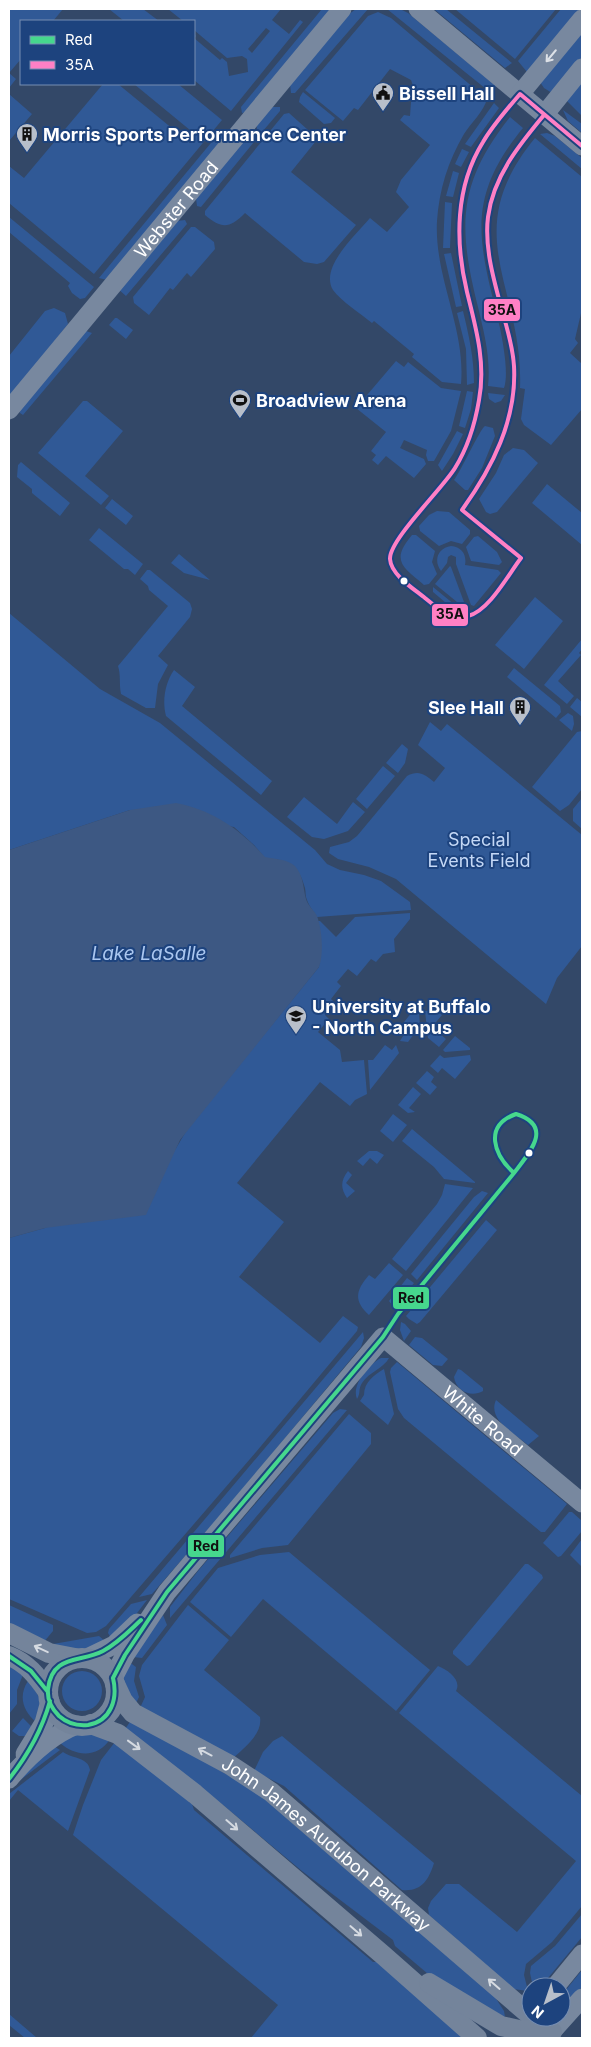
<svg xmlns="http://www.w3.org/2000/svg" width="591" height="2047" font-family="Inter,sans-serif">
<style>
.green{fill:#305996;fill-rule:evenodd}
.water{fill:#3d5883}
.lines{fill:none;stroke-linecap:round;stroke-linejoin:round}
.tertiary{stroke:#78889f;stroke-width:19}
.secondary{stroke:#74849b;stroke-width:20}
.bus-1-casing{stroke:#1d437e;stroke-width:8}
.bus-2-casing{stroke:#1d437e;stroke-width:8}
.bus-1{stroke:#46d78d;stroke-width:4}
.bus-2{stroke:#ff80c5;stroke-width:4}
.oneway{stroke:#dde1e7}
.oneway2{stroke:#d5dae1}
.bus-dot{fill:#fff;stroke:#1d437e;stroke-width:2}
.labels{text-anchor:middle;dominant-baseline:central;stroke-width:4;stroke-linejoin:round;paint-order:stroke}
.poi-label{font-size:18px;font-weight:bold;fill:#fff;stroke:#1d437e;text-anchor:start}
.street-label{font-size:18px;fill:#fff;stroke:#1d437e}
.park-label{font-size:18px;fill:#c4d8f6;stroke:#1d437e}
.water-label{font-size:19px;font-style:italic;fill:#abc7f0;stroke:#1d437e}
.line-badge{stroke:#1d437e;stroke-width:2}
.pale-badge-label{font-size:14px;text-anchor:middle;font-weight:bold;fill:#111}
</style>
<rect width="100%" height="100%" fill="#334868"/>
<!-- green -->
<path class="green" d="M9 9H63L53 21H21V59L9 73 16 79 9 88Z
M109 9H143L159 21H124Z
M168 9H281L272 20 289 34 300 20 303 22 231 111 194 80V34L196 36 194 38 220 60 222 58 227 62 229 76 248 72 247 59 242 56 227 58 194 30V21H183ZM266 28 270 31 252 53 248 49Z
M322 9H333L247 112 242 113 241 107Z
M356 9H368L295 93H291L290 84 345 17Z
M387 9H400L408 13 496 86 491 93Z
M434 9H446L512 63 505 68Z
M455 9H556L515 59Z
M561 9H581L527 72 518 61Z
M378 12 391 18 487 99C484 111 471 123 464 134 448 161 439 190 437 221 434 277 466 329 461 384L442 382 412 357 414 354 374 321 372 323C361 314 341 301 333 290 319 267 357 234 370 218L387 232 409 207 396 192 401 180 430 145 400 120 404 115 410 116 411 102 418 100 411 80 390 69 358 110 354 108 343 121 305 90 368 16Z
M582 31V57L552 93 544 88 540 82Z
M582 80V116L566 100Z
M103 84H118L190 143 196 135 134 84H178L222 120 94 274 9 203V166L24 178Z
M303 92 335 118 331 123 324 124 299 102 300 97Z
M9 94 32 114 9 141Z
M494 103 499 108 471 147 465 144Z
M272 107H280V111L262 132 257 129 256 124Z
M563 110 582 124V133L568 121Z
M289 113 317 138 316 141 291 172 356 225 324 262 317 264 304 262 245 213C229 229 222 229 205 215V211L284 114Z
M510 117 523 128C463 201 480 244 500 328 503 343 509 374 504 388L488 386C491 359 484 332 478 307 458 227 457 184 510 117Z
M220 132 227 133 226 136 107 280 99 278Z
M249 132 258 137 201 207 197 206 196 198Z
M547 133 555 136 582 158V169L540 134Z
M535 138 582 177V309L575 339 578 343 570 353 582 364V409L551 445 524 425 521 419 525 389 520 388C524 287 456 234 535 138Z
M462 149 469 152 461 167 455 164Z
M453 171 459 173 453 197 446 196Z
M445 202 452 203 450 248H443Z
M9 217 94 287 85 298 80 299 72 293 68 286 70 283 9 232Z
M185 220 187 224 126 296 118 289 177 221Z
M191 227H195L214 242 215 249 191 277 187 273 173 290 170 288 149 315 134 303 133 297Z
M451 253 462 306 456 307 444 254Z
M54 308 65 313 68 324 9 399V356L45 311Z
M463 311C469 336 474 358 474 383L467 385 466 349 457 313Z
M115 318H117L133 330 126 339 109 325Z
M86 331 92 333 23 415 20 413 19 408Z
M396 361 404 367 408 362 441 388 461 391 451 431 434 461H428L426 455 427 450 404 440 400 448 424 459 426 464 414 478 386 456 378 465 372 460 376 455 371 451 386 432 356 408Z
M467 391 473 392 471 409 465 428 459 426Z
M488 393 505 395 501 401 495 403 489 399Z
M83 401H87L123 431 85 476 109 496 101 505 38 453Z
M485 426 493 428 495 436 482 468 468 490H465L454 480C461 471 480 429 485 426Z
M457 431 463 434 453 454 442 471 438 465Z
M513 448 524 450 538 463 497 512 490 514 486 512 479 499 496 473 504 455Z
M21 462 70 503 60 516 32 493V489L17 477 18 465Z
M547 484 582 513V545L532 503Z
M112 499 133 516 126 525 105 508Z
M437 511 449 512 470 530V534L462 544 451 541 439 546 420 531 419 526 429 515Z
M99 528 143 564 135 575 128 569H124L89 540Z
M412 535H416L435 551 432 562 437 574 429 584 424 585C403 567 390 561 412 535Z
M478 536 497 552 502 562 499 565 471 561 466 547 474 537Z
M451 546C462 547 467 555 465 565L498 570 501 573 474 606 471 605 456 564V557L451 555 448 557 447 563 441 571C433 560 438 548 451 546Z
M179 554 210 580 184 573 171 563Z
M450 566 451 567 464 602H457L435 584Z
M147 570H150L190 603 192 609 190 617 158 656 168 665 158 684 155 708H146L121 694C119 684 121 675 118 666L168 606 149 590 148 586 140 579Z
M433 587 455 605 465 607 464 610 452 608 433 592Z
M535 597 563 621 524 669 495 645Z
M9 613 100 689 160 723 315 850 327 864 340 870 364 875 381 881 410 902 411 910 317 917C314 912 309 906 307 900 305 896 306 892 305 888 299 865 288 860 265 858L254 845 234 827 130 810 9 850Z
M582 639V649L579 653 581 655 558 681 574 696 567 704 544 685Z
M514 668 560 706 561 712 556 718 507 677Z
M174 670 195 687 182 706 272 781 261 795 166 716C162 701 165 683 174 670Z
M577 698 582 702V717L570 707Z
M568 713 573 716 574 724 572 731 559 720Z
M430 722 441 731 447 724 582 835V946L557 978 546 1004 396 879 369 867 338 859 329 853 330 847 349 842 357 836 407 776C419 770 424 774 434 782L445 768 418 745Z
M582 731V789L569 805 560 811 532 787 577 732Z
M402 744 408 749 405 763 398 773 386 763Z
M383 766 395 776 367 809 356 799Z
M304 797 337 824 353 802 365 812 348 831 324 839 312 837 287 817Z
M582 798V829L573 821V809Z
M410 913V919L394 939 395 952 383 954 376 962 371 959 357 976 348 969 337 982 341 986 331 999 335 1003 325 1015 329 1019 318 1032 340 1050 342 1062 364 1060 367 1094 355 1100 350 1106 320 1082 237 1183 284 1222 239 1277 320 1343 343 1316 358 1327 357 1331 256 1452 106 1626 96 1632 87 1633 9 1599V1238L45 1228 172 1155 188 1128 319 967 321 942 317 921H320L336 937 355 917Z
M436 1010 442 1015 432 1027 446 1039 439 1047 428 1038 425 1011Z
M419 1011 420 1026 408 1042 400 1041 403 1036 397 1031 412 1012Z
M455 1036 470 1048V1050L445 1052 443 1050Z
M385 1045 392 1050 396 1045 399 1053 370 1090 368 1060H373Z
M440 1055 444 1058 470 1055 471 1060 455 1079 442 1068 438 1073 430 1066Z
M427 1071 434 1077 431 1082 437 1087 430 1095 416 1083Z
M413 1087 421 1094 409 1108 415 1112 408 1113 398 1105Z
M393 1114 407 1125 393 1142 380 1131Z
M412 1129 475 1182V1183L444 1179 434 1167 402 1141Z
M369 1151H377L384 1155 377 1164 370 1158 363 1166 357 1161Z
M348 1171 352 1175 346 1183 355 1191 347 1198C340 1188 341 1180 348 1171Z
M445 1184 473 1188 406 1271 392 1259 437 1204 442 1195Z
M482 1191 488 1193 417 1280 411 1274 474 1197Z
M486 1220 497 1230 420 1322 417 1324 409 1319 406 1316Z
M389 1263 403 1275 369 1315C353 1301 356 1290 369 1275L375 1279Z
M407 1278 414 1283 396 1305 393 1306 389 1301Z
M401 1322 405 1324 411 1331 404 1341 400 1330Z
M363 1332 364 1338 361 1347 225 1510 152 1594 139 1597Z
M415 1337 422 1338 448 1359 442 1366 433 1365 409 1345Z
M381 1358H389C384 1368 369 1372 362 1383 358 1389 361 1393 357 1399 351 1385 369 1364 381 1358Z
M397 1362 567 1504 545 1532H541L404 1418 398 1409 390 1372 391 1368Z
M384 1369 394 1414 388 1425 360 1401 364 1395C364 1382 374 1375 384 1369Z
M458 1369 461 1370 483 1388V1391C471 1398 456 1391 454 1377Z
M496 1400 539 1436 528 1445C515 1434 487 1420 496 1400Z
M340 1409 347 1410 170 1618V1607L198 1571 333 1413Z
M349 1414 371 1433V1444L288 1545 262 1548 230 1558V1555Z
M569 1512H572L582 1521V1531L561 1556 558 1557 543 1543Z
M582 1539V1567L570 1555Z
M289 1552 430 1670 396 1711 263 1599 231 1637 190 1602 218 1568 260 1555Z
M525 1564H528L542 1575 543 1578 470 1665 467 1666 453 1654V1651Z
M147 1600 131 1621 111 1638 108 1633 109 1629 131 1604Z
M9 1605 53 1625V1631L43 1643 9 1627Z
M188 1605 229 1640 204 1670 260 1717C263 1735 242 1749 231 1760L140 1708 145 1697 139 1676 142 1665Z
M163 1615 167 1625 142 1658 133 1657Z
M99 1636 106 1642C87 1650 72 1653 53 1644Z
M129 1662 136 1667 134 1681 139 1697 135 1705 123 1679Z
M9 1663 24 1672 17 1690V1704L9 1714Z
M438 1666C448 1670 462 1680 456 1691L582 1796V1906L552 1942 526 1964 524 1975 528 1991 513 1989 429 1915 428 1908 431 1901 446 1884H459L517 1932 576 1861 399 1713Z
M62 1691a20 20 0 1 1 40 0a20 20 0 1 1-40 0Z
M28 1681C41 1698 44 1701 36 1722 23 1711 18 1696 28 1681Z
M23 1718 32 1727 26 1736H19L12 1731Z
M132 1719 255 1791 495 1997 504 2011 505 2017 434 1979 395 1946 393 1940 302 1871 223 1805 123 1732Z
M84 1732H89L110 1739C98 1758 76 1757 60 1743L74 1734Z
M282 1736 434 1863C429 1879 422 1892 402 1890L284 1786 254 1771 263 1752 273 1741Z
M115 1742 192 1804 194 1810 373 1962H378L466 2038H251L278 2005 73 1835 83 1805 101 1760Z
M52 1745 60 1750 15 1784Z
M63 1752C73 1759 88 1757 90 1770L68 1831 18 1790 9 1801V1794Z
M582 1914V1937L543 1984 540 1987H533L530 1973 531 1966 555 1946Z
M582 1970V1987L561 2008V1996Z
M9 2014 37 2038H25L9 2025Z"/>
<!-- water -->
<path class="water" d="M176 803C213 810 241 830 265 857 275 859 287 859 295 866 304 876 303 889 306 899 308 906 314 910 317 916 322 930 324 953 319 967L180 1140 146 1215 45 1228 9 1238V850L130 810Z"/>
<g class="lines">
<!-- tertiary -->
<g class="tertiary">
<path d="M418 9 582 146"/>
<path d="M520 94 582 19"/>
<path d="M544 115 582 68"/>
<path id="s1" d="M9 410 342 9"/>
<path d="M87 1658 114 1645 137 1623"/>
<path id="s2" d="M113 1678 125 1655 167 1592 383 1337 582 1503"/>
<path d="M25 1754 44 1723 50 1701"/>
<path d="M9 1779C27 1758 51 1735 77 1725"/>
<path d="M555 1987 582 1954"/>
<path d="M546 2038 582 1998"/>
</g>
<!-- secondary -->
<g class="secondary">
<path d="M9 1633 49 1653 75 1658"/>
<path d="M9 1656C27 1663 37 1676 48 1692"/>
<circle cx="82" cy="1692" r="34"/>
<path id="s3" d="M115 1684 123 1701 133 1713 230 1765 271 1792 531 2016"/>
<path d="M91 1724 118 1734 195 1794 383 1955 477 2038"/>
<path d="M429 1983 501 2026 519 2030 552 2032"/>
</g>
<!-- bus-1 casing -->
<g class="bus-1-casing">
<path id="bus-1" d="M516 1114C554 1126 530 1152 514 1173 494 1155 483 1126 516 1114Z
M9 1656 31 1671 48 1692
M113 1678 125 1655 167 1592 383 1337 398 1314 514 1173
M113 1678C118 1699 111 1721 88 1725 78 1726 67 1723 59 1716 52 1709 47 1699 48 1689 52 1654 80 1663 103 1651 118 1643 129 1631 141 1620
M9 1779C28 1755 42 1730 50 1701"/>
</g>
<!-- bus-2 casing -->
<g class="bus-2-casing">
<path id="bus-2" d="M544 115C519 145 493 177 488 217 484 249 495 284 503 314 508 331 513 349 514 366 517 420 492 468 462 510L521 558C508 575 489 611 468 616 451 620 437 608 425 598 414 589 391 575 390 559 389 540 443 488 455 468 468 447 475 424 479 400 486 363 476 328 467 292 455 242 455 187 483 142 493 125 507 109 520 94L582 146"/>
</g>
<!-- bus-1 -->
<use href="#bus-1" class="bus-1"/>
<!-- bus-2 -->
<use href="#bus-2" class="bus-2"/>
</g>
<!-- one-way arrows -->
<defs><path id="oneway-shaft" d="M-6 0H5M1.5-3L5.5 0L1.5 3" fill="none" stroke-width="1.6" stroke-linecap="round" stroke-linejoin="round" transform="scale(1.25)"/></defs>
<use class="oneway" href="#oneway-shaft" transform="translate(551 56) rotate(130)"/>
<g class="oneway2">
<use href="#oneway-shaft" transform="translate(41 1649) rotate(-155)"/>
<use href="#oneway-shaft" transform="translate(134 1745) rotate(36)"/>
<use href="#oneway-shaft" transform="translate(205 1752) rotate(-152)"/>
<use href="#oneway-shaft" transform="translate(232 1825) rotate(41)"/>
<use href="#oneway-shaft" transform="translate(356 1931) rotate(41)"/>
<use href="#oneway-shaft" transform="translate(494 1984) rotate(-139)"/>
</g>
<!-- icons -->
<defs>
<g id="civic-pin" transform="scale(1.125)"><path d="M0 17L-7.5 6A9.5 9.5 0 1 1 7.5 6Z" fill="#b8bfca" stroke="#1d437e"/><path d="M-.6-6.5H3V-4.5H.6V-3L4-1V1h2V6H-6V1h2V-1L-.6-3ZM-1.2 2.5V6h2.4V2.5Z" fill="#111"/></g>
<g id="building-pin" transform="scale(1.125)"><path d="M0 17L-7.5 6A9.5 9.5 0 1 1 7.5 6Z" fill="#b8bfca" stroke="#1d437e"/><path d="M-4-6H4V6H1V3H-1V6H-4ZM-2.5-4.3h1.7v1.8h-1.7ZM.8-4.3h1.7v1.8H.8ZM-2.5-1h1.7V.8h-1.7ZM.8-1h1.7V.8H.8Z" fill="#111"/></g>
<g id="stadium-pin" transform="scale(1.125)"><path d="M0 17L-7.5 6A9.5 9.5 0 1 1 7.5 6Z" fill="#b8bfca" stroke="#1d437e"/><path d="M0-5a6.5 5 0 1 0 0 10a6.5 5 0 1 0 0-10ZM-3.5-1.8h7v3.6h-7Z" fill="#111"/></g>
<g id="university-pin" transform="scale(1.125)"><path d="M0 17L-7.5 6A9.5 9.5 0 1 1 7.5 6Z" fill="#b8bfca" stroke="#1d437e"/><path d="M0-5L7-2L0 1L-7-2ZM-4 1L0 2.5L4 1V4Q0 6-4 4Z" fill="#111"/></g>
</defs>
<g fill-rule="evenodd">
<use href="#civic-pin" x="383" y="93"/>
<use href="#building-pin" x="27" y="134"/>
<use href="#stadium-pin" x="240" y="400"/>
<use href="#building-pin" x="520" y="707"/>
<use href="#university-pin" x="296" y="1016"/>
</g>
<!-- markers -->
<g class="bus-dot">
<circle cx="404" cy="581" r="4.5"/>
<circle cx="529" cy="1153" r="4.5"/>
</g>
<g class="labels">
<!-- poi labels -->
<g class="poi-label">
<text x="399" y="93">Bissell Hall</text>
<text x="43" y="134">Morris Sports Performance Center</text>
<text x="256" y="400">Broadview Arena</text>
<text x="504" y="707" text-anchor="end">Slee Hall</text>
<text x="312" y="1006">University at Buffalo<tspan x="312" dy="21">- North Campus</tspan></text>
</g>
<!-- street labels -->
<g class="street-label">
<text stroke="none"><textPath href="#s1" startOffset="261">Webster Road</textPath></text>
<text stroke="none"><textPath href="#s2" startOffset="566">White Road</textPath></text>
<text stroke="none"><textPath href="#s3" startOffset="269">John James Audubon Parkway</textPath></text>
</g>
<!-- park labels -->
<g class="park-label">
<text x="479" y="839">Special<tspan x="479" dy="21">Events Field</tspan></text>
</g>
<!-- water labels -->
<g class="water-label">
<text x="149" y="953">Lake LaSalle</text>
</g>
</g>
<g class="line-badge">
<rect x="483" y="298" width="38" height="24" rx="5" fill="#ff80c5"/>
<rect x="431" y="603" width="38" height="24" rx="5" fill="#ff80c5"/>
<rect x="392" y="1286" width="38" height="24" rx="5" fill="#46d78d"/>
<rect x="187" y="1534" width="38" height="24" rx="5" fill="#46d78d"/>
</g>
<g class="pale-badge-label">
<text x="502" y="315">35A</text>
<text x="450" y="619">35A</text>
<text x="411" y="1303">Red</text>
<text x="206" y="1551">Red</text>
</g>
<!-- border -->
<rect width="591" height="2047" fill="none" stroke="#ffffff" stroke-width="20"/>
<!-- legend -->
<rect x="20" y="20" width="175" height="65" fill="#1d437e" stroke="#778eb2"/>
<rect x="30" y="36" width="25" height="8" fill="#46d78d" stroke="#778eb2"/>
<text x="65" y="45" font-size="15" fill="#ffffff">Red</text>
<rect x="30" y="61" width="25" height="8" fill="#ff80c5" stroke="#778eb2"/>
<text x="65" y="70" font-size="15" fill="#ffffff">35A</text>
<!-- north arrow -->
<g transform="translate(546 2002) rotate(220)"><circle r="24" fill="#1d437e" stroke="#778eb2"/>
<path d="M0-4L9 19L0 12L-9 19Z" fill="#b8bfca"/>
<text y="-8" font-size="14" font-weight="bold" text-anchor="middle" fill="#ffffff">N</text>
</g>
</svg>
